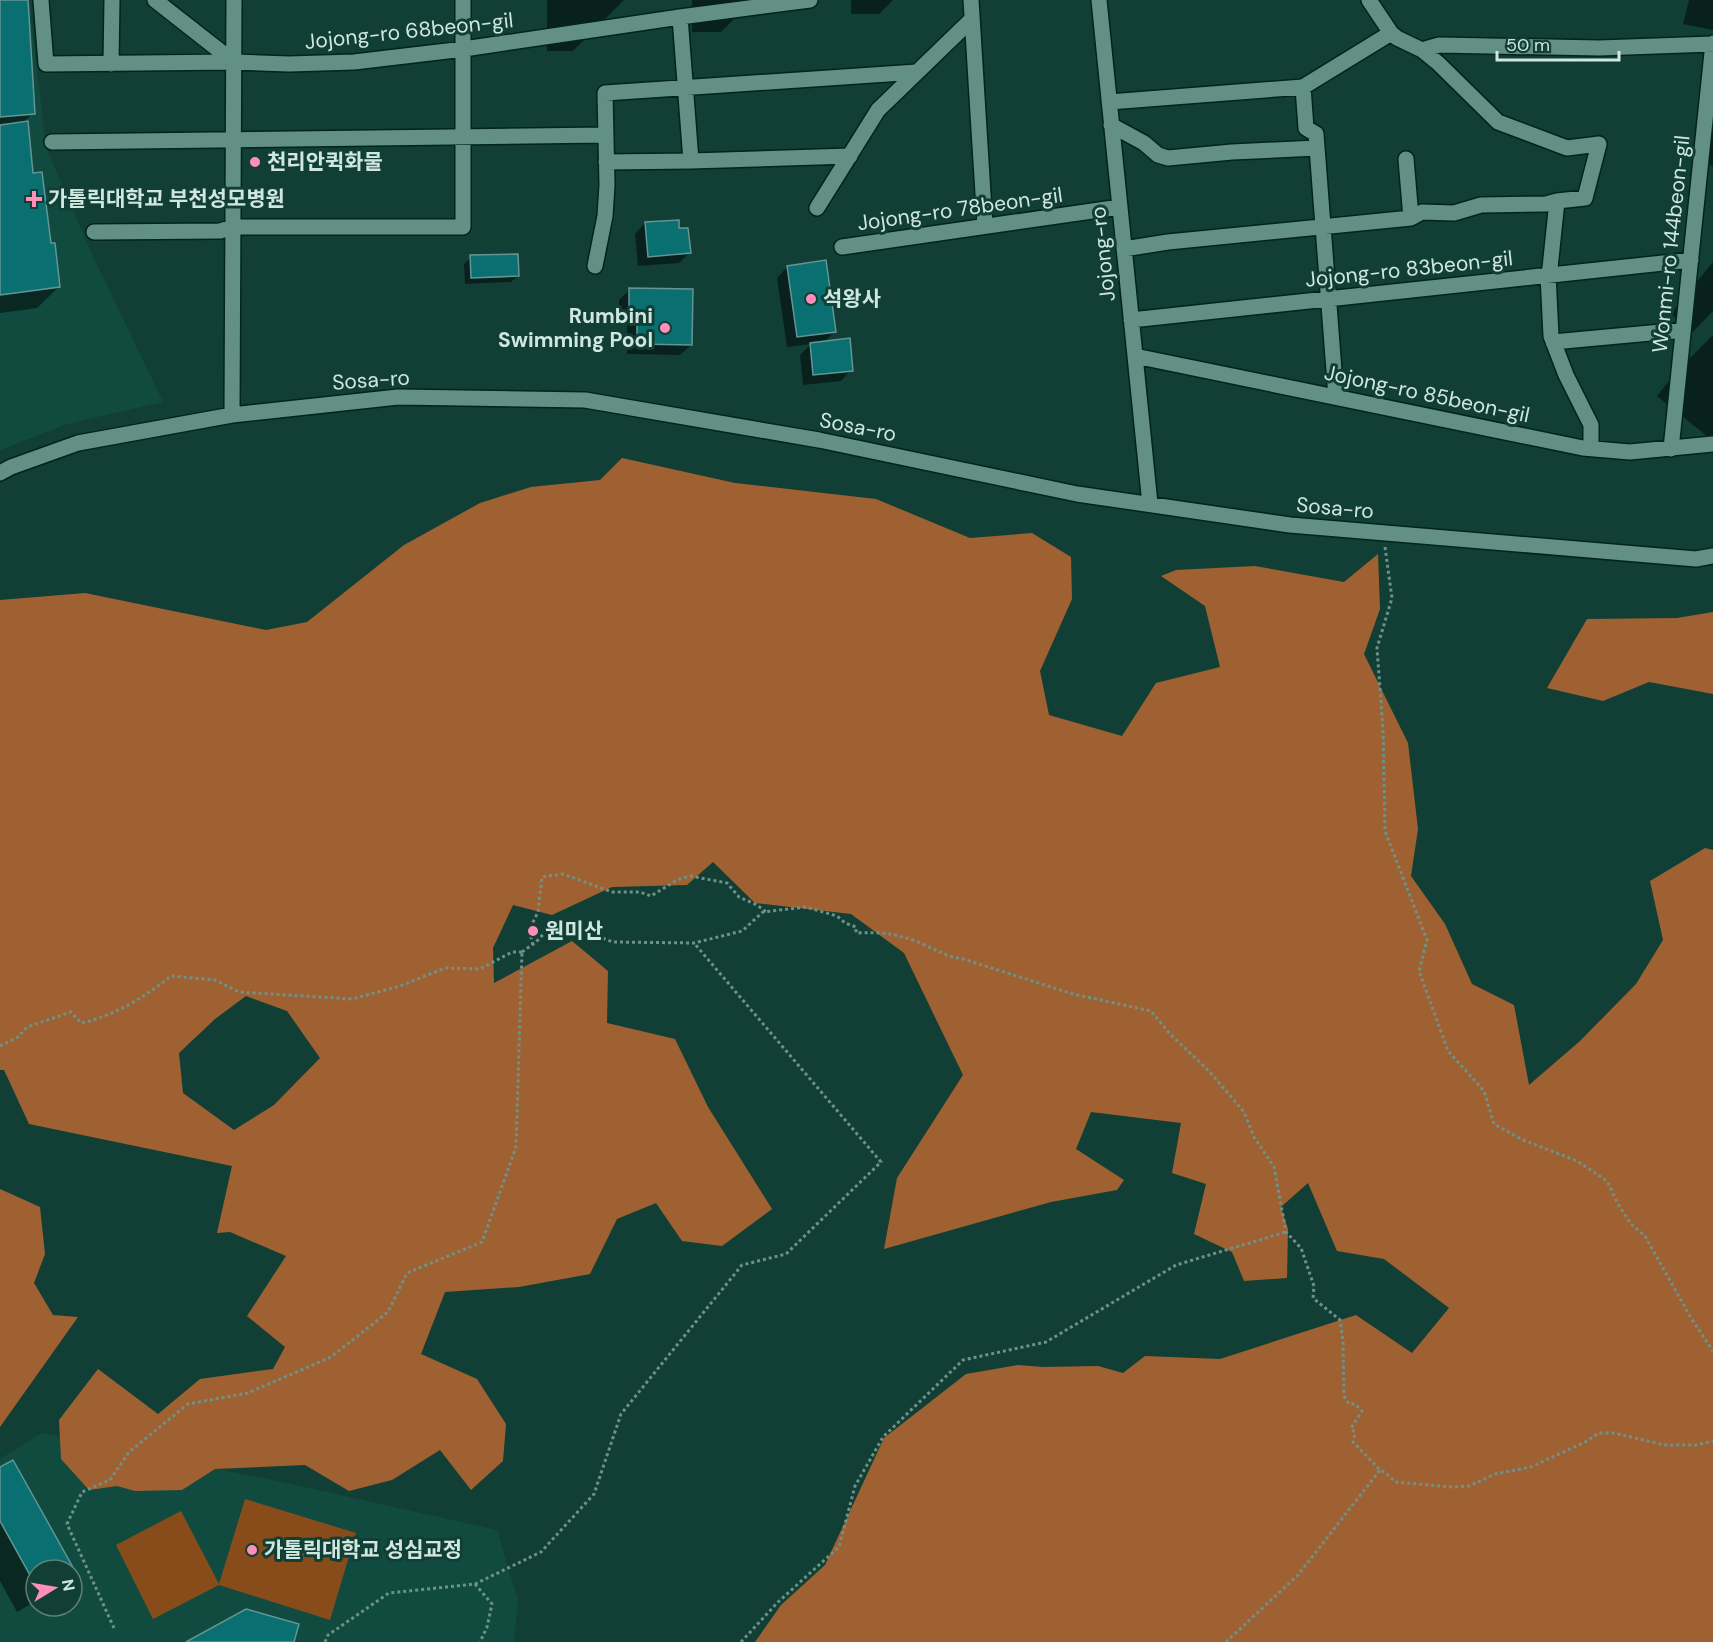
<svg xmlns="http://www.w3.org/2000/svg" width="1713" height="1642" font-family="'DM Sans','Noto Sans KR',sans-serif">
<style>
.built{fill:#114b3f;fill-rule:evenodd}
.green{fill:#884c1b}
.forest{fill:#9f6132;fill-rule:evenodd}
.shadow{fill:#0007}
.building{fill:#0a6f70;stroke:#649595;stroke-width:1.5}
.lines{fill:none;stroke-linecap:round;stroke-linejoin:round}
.minor-casing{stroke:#02241d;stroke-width:18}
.path{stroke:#6f9188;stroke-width:3;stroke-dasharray:3 3;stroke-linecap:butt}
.minor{stroke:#639084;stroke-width:15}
.poi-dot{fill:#ff8ebb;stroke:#123f35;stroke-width:2}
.labels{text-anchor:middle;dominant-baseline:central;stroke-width:6;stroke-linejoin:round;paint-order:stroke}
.street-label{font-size:21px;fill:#d0e7e0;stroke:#123f35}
.poi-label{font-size:21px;font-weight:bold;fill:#d0e7e0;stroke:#123f35;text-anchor:start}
</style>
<rect width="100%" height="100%" fill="#123f35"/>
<!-- built -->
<path class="built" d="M0 0H29L46 148 90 250 163 402 67 424 0 450Z
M42 1433 282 1482 497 1530 518 1601 514 1642H0V1459ZM36 1570H72V1606H36Z"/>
<!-- green -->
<path class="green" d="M245 1499 356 1533 330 1620 219 1585 153 1619 116 1545 181 1511 219 1584Z"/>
<!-- forest -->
<path class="forest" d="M622 458 735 483 876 499 970 538 1032 533 1071 557 1072 599 1040 671 1049 715 1122 736 1156 683 1220 667 1205 606 1161 576 1176 570 1255 566 1344 582 1378 554 1380 609 1364 654 1408 743 1418 829 1411 876 1445 924 1472 984 1514 1005 1529 1085 1580 1041 1636 984 1663 940 1650 881 1705 848 1713 850V1642H755L781 1605 825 1565 884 1438 966 1374 1018 1365 1043 1367 1098 1366 1123 1373 1145 1356 1220 1359 1356 1315 1412 1353 1449 1308 1384 1259 1337 1251 1308 1183 1281 1207 1288 1229 1287 1278 1244 1281 1232 1252 1194 1234 1206 1184 1172 1173 1181 1123 1091 1112 1076 1149 1124 1180 1117 1190 1051 1202 884 1249 897 1178 963 1075 904 953 851 914 755 903 713 862 687 885 612 887 552 915 513 905 493 948 494 983 572 941 608 971 607 1023 675 1039 708 1107 772 1209 722 1246 682 1241 656 1203 617 1219 590 1274 519 1287 445 1292 421 1354 477 1379 506 1424 503 1461 471 1490 440 1450 392 1480 349 1491 305 1465 215 1469 182 1490 135 1491 117 1486 89 1490 61 1459 59 1420 98 1369 158 1414 200 1379 273 1369 285 1347 247 1316 286 1256 230 1232 217 1233 232 1166 29 1124 4 1070H0V600L85 593 266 630 307 622 404 545 480 503 531 487 600 480ZM246 996 287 1011 320 1058 274 1105 234 1130 183 1093 179 1053 215 1019Z
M1713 612V694L1649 682 1603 701 1547 688 1587 619 1677 618Z
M0 1189 40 1207 45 1254 34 1283 53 1315 78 1317 0 1427Z"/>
<!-- shadow -->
<path class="shadow" d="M0 0H26L33 113 23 123 31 175 59 287 37 308 0 313Z
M547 0H624L573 51H547Z
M692 0H753L721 32H692Z
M851 0H893L879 14H851Z
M1689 0H1713V30L1683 24Z
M1713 122V167L1691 148Z
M645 223 678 230 689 253 679 263 638 266 635 234Z
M471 257 518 276 511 282 465 284 464 264Z
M1713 262V311L1693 332 1671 314Z
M787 267 834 332 824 342 851 370 841 381 803 385 800 355 811 344 787 347 777 278Z
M630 289 691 345 680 355 627 354V321H619V300Z
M1713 335V441L1657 396 1675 373Z
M0 1469 73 1571 36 1570V1601L17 1612 0 1581Z"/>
<!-- building -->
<path class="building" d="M0 0H28L35 114 0 117Z
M28 121 33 173 42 172 51 243H55L60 287 0 295V125Z
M679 220V228H688L691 253 648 257 645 222Z
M518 254 519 276 471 278 470 255Z
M826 260 836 332 797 337 787 266Z
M629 288 693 289 692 345 637 344V311H629Z
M850 338 853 371 813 375 810 343Z
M13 1460 75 1571 72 1573V1570H36V1586L0 1521V1467Z
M246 1609 299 1624 294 1642H186Z"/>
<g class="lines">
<!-- minor casing -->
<g class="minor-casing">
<path id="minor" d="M41 0 46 64 234 62 289 64 354 62 464 49 680 17 810 0
M155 0 234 62
M971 0 985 226
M1099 0 1150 504
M1369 0 1391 33 1397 38 1422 50 1438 63 1498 122 1567 148 1599 144 1585 198 1557 201 1550 268 1548 275 1551 336 1566 375 1591 425V448
M680 17 691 161
M1422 50 1439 45 1599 48 1713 44
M111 64 112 0
M1303 87 1306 128 1316 134 1336 397
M1109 102 1303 87 1391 33
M1111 125 1144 143 1158 155 1168 158 1232 152 1317 148
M52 142 605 135
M1406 159 1411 218
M606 162 691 161 850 156
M817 208 878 110 971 20
M94 232 220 231 233 227H463V0
M842 247 1120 207
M1124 249 1168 242 1411 218 1422 212 1454 213 1481 205 1546 204 1557 201
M595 266 605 216 607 185 605 93 917 72
M1131 320 1691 260
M1553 342 1683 330
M1135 356 1583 448 1630 452 1713 444
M232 415 234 0
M1671 449 1713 43
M0 473 11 467 78 443 232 415 398 397 585 400 819 440 1077 494 1290 525 1696 559 1713 556"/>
</g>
<!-- path -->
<path class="path" d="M1385 547 1392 598 1377 648 1383 730 1385 831 1427 940 1419 971 1448 1051 1484 1091 1494 1124 1523 1140 1577 1161 1607 1181 1618 1204 1631 1224 1645 1236 1691 1318 1713 1351
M533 945 529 930 538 912 542 877 563 874 612 892H640L651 896 677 880 690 876 727 883 739 897 757 905 766 912
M522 952 536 942 556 921 613 942 694 943 742 931 763 912 806 907 837 916 845 923 856 927V933C880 932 895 933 918 942 933 948 946 957 963 959L1073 994 1151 1011 1170 1034 1209 1071 1244 1112 1254 1137 1274 1167 1286 1232 1301 1248 1314 1286 1313 1298 1340 1320 1343 1341 1344 1396 1349 1404H1355L1362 1411 1351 1428 1355 1433 1353 1442 1380 1470 1386 1473 1395 1482 1452 1487 1469 1486 1495 1474 1531 1467 1585 1442 1599 1433H1614L1665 1445H1696L1713 1441
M0 1046 18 1037 27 1027 71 1012 81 1023C114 1016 145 997 171 976L215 980 239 992 352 999 400 986 445 968 480 969 512 952H522
M475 1584 492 1604 487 1627 480 1642
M114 1628 67 1524 82 1492 110 1480 129 1452 188 1404 248 1393 331 1357 388 1312 407 1273 482 1242 516 1147 522 952
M325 1642 328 1635 389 1593 475 1584 541 1552 594 1494 621 1414 742 1265 786 1254 881 1162 694 943
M741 1642 778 1602 839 1547 855 1486 883 1437 963 1360 1046 1342 1176 1265 1286 1232
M1226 1642 1298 1575 1380 1470"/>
<!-- minor -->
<use href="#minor" class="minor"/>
</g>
<!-- markers -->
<g class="poi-dot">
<circle cx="255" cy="162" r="6"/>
<path d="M31 190h6v6h6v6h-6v6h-6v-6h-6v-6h6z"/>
<circle cx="811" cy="299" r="6"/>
<circle cx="665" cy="328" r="6"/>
<circle cx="533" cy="931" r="6"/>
<circle cx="252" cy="1550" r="6"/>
</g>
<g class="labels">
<!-- street labels -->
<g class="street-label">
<text transform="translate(409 31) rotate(-6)">Jojong-ro 68beon-gil</text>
<text transform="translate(960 209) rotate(-8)">Jojong-ro 78beon-gil</text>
<text transform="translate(1671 244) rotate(-84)">Wonmi-ro 144beon-gil</text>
<text transform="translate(1103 254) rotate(-96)">Jojong-ro</text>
<text transform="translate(1409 269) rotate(-6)">Jojong-ro 83beon-gil</text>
<text transform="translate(371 380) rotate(-4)">Sosa-ro</text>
<text transform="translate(1427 394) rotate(12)">Jojong-ro 85beon-gil</text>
<text transform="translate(858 427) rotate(11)">Sosa-ro</text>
<text transform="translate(1335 508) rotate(5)">Sosa-ro</text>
</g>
<!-- poi labels -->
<g class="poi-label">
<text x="267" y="162">천리안퀵화물</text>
<text x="48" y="199">가톨릭대학교 부천성모병원</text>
<text x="823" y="299">석왕사</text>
<text x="653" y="316" text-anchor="end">Rumbini<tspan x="653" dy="24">Swimming Pool</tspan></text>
<text x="545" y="931">원미산</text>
<text x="264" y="1550">가톨릭대학교 성심교정</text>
</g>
</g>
<!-- north arrow -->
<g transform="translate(54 1588) rotate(79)"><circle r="28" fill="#123f35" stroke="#5e8279" stroke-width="1.5"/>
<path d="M0-4.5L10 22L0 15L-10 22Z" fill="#ff8ebb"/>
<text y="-9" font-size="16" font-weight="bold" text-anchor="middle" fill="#d0e7e0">N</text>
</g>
<!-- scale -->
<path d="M1497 51v9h122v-9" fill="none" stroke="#d0e7e0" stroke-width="3"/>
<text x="1506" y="51" font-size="18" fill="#d0e7e0" stroke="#123f35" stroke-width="4.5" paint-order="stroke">50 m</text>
</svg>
